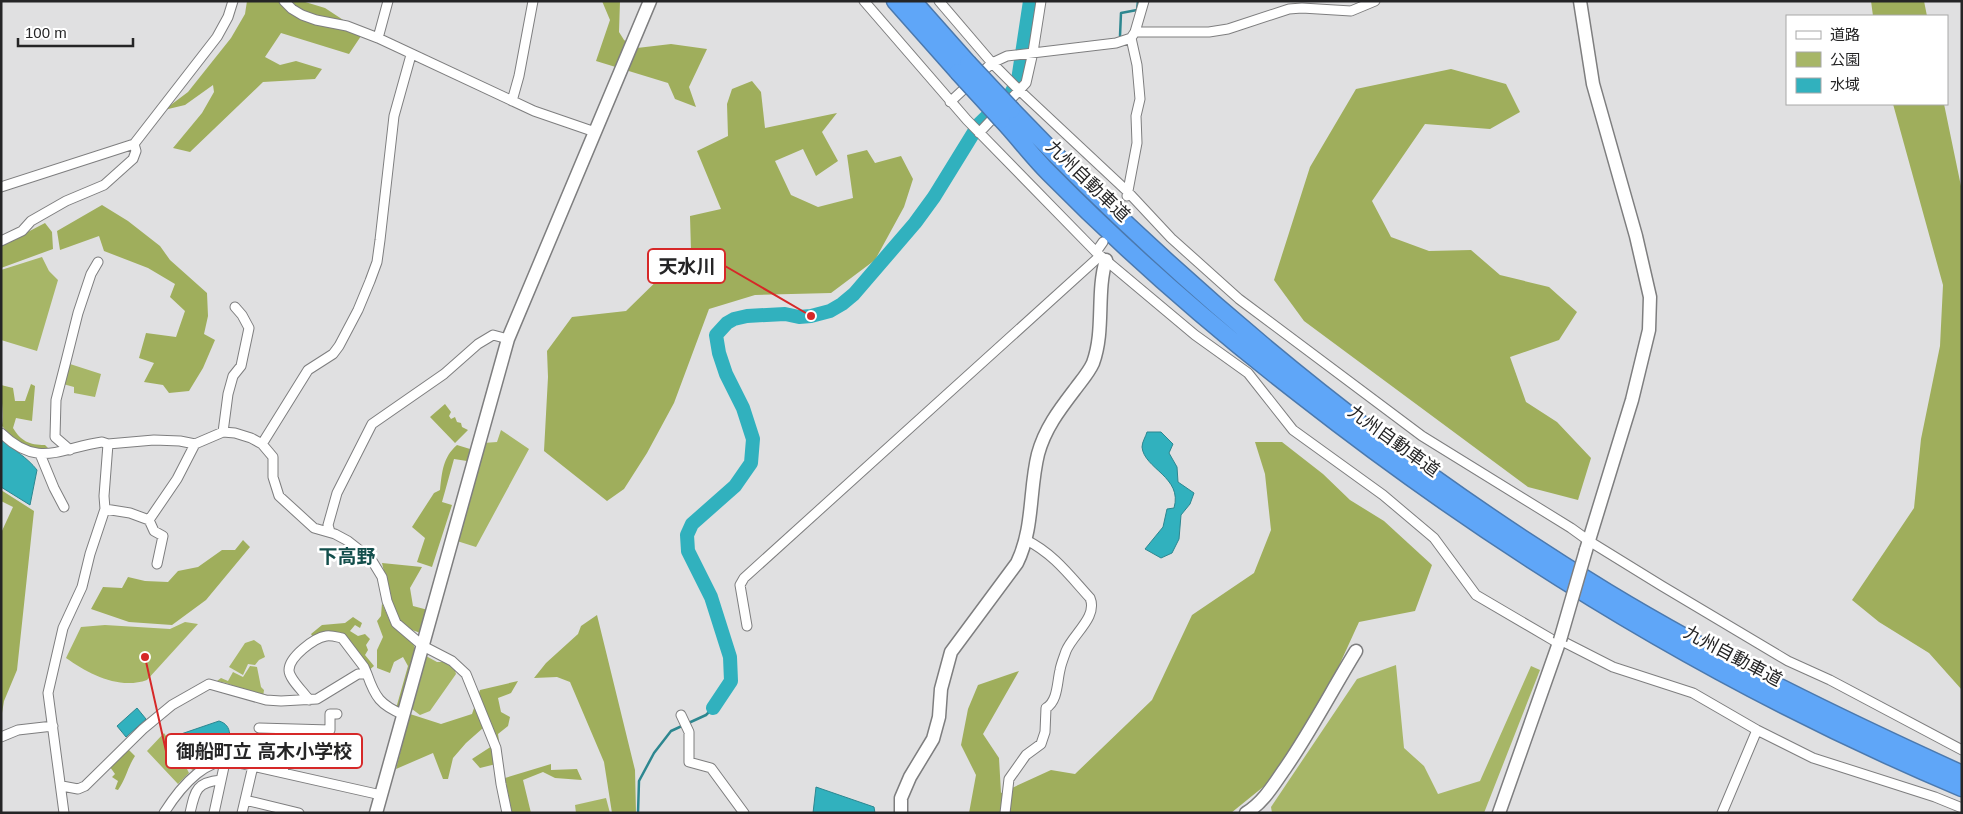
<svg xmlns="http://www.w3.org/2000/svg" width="1963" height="814" font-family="Helvetica,'Noto Sans JP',sans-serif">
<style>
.green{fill:#a7b667}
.forest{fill:#9fae5c}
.water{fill:#31b1be;stroke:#2d8790}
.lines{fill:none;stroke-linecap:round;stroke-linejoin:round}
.stream{stroke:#2d8790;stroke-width:2.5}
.river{stroke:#31b1be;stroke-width:14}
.street-tunnel{stroke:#bbbbbc;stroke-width:9;stroke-dasharray:9 4.5;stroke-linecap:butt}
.street-casing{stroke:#7e7e7f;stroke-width:11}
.secondary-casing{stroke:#7e7e7f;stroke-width:15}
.highway-casing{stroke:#4b79ae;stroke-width:19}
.street{stroke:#fff;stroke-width:9}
.secondary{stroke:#fff;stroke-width:12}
.highway{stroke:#5fa6f8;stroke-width:16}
.secondary-bridge-casing{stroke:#7e7e7f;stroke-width:15;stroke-linecap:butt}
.highway-bridge-casing{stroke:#4b79ae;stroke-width:19;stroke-linecap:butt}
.secondary-bridge{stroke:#fff;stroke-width:12}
.highway-bridge{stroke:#5fa6f8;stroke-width:16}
.labels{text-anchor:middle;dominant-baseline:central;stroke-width:5;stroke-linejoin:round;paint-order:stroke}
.street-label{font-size:18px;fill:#252526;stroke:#fff}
.neighbourhood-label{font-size:19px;font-weight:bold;fill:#134f4c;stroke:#fff}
.leader{fill:none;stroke:#d62828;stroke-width:2}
.callout-dot{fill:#d62828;stroke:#fff;stroke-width:2}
.callout{fill:#fff;stroke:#d62828;stroke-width:2}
.callout-label{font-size:19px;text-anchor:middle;font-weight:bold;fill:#252526}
</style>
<rect width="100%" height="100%" fill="#e0e0e1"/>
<!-- green -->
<path class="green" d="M42 257 49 271 58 280 37 351 1 340V270Z
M70 364 101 374 95 397 74 393V387L63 384Z
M501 430 529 449 476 547 457 541 483 443 497 442Z
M185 622 198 624 147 680C119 690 89 674 66 658L81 627 105 625 170 629Z
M254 640 261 645 265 657 259 660 255 665 248 664 243 675 229 667 245 643Z
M426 656 437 662H449L454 666 456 674 430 711 420 715 412 709Z
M1396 665 1404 748 1424 766 1438 794 1480 781 1531 666 1540 670 1484 813H1272L1271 807 1357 679Z
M250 666 257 667 261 687 264 690 263 697 226 683 217 681 221 678 228 681 233 672 243 677Z
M164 733 184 763 186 755 175 736 179 733 187 748 205 746 230 754 194 771 185 765 189 773 178 784 147 751Z
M606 798 610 813H576L575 805Z"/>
<!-- forest -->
<path class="forest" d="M247 1H302L325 8 363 33 349 54 281 33 265 57 280 65 296 61 322 69 315 79 263 82 190 152 173 148 202 113 214 92 213 85 185 105 164 110 188 92 231 38 245 14Z
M602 1H620L619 32 624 40 637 48 671 44 707 49 689 87 696 107 675 99 668 83 596 61 610 20Z
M1871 1H1924L1927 16H1873Z
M1451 69 1506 84 1520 112 1490 129 1425 124 1372 201 1391 237 1429 251 1471 250 1500 275 1549 287 1577 312 1559 340 1510 357 1526 402 1557 422 1591 458 1578 500 1528 487 1304 321 1274 280 1310 167 1356 89Z
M752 81 761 92 765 128 837 113 822 132 838 161 816 176 803 149 775 161 791 195 818 207 853 198 847 155 867 150 875 163 901 156 913 179 904 207 875 260 831 293 755 295 709 309 674 403 647 453 624 489 607 501 544 451 548 377 547 351 572 317 626 311 672 266 691 251 690 216 721 209 697 151 728 136 727 104 732 89Z
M1893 104H1944L1962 191V690L1929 653 1879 622 1852 600 1914 508 1921 439 1940 346 1943 285Z
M102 205 128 221 160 246 170 260 207 293 208 316 204 334 215 340 203 368 189 391 169 393 163 385 144 382 154 363 139 358 146 333 176 337 185 311 170 297 175 284 148 268 104 251 99 236 60 250 57 231Z
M45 223 52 232 53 249 1 268V246Z
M31 384 35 386 32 421 16 418 13 428C21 441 29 445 45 445L49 449C26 450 17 443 2 426 4 413 1 399 1 385L13 388 15 401H25Z
M445 404 451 412 449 416 451 419 455 417 457 422 461 423 462 427 468 430 455 443 430 417Z
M1255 442H1282L1323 474 1350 500 1384 521 1432 565 1415 611 1359 622 1326 694 1268 783 1231 813H969L976 775 961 745 968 709 978 685 1019 671 983 734 999 758 1001 793 1051 770 1075 774 1152 700 1192 615 1254 573 1271 530 1265 474Z
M457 445 470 449 467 461 454 459 442 502 452 505 432 567 417 562 425 538 412 527 434 493 440 490C442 472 443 457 457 445Z
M1 490 34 511 17 670 4 701 1 719V533L13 507 1 501Z
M243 540 250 547 206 600 172 625 129 622 91 609 103 587 122 588 128 577 145 581 168 582 178 571 198 567 222 550H235Z
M382 563 422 567 410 588 413 606 428 610 421 633C414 631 406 628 401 622 390 609 386 579 382 563Z
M382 603 392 626 413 643 417 655 400 709 394 706 397 705 408 666 403 657 394 662 390 673 377 668V650L383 637 377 621 381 616Z
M597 615 635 770 636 813H612L604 762 570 682 557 677 534 678 546 663 578 634 581 626Z
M353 617 362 623 360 628 355 625 350 631 358 636 365 634 370 639 366 645 368 650 365 655 374 666 368 671 364 667 360 654 342 635 314 639 311 634 322 625 345 623Z
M518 681 511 693 498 698 501 712 510 717 508 726 498 734 501 755 496 764 480 768 472 759 492 746 491 731 483 728 466 743 453 758 448 779H443L433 753 396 769 410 714 441 724 472 714 480 690Z
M126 747 135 756C128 766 126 779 118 790L115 789 118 781 112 777 115 774 110 767Z
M551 764V770L577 769 582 780 555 778 543 772 523 780 531 813H512L505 778Z"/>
<!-- water -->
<path class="water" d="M1147 432H1161L1173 444 1169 453 1177 467 1178 482 1194 493 1190 504 1181 515 1179 539 1172 553 1161 558 1145 549 1163 527 1167 509 1174 508C1183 477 1144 469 1142 447 1142 442 1146 436 1147 432Z
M1 438C13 450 27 457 37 470L30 505 1 487Z
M137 708 146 719 126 737 117 726Z
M219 721C233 725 231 740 226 751L207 745 188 746 181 734Z
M816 787 874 807 875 813H813Z"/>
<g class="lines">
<!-- stream -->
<path class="stream" d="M1120 36 1121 13 1137 10 1138 1
M638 813 639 781 654 753 671 731 706 715 713 708"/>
<!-- river -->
<path class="river" d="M713 708 731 681 730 657 711 597 688 551 687 535 692 524 735 486 751 463 753 439 743 408 726 374 719 353 716 335 727 323 734 319 747 316 785 314 799 317 811 316 830 311 842 304 854 294 915 223 934 197 979 124 1011 93 1018 80 1030 1"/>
<!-- street-tunnel -->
<path class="street-tunnel" d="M1108 233 1126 198"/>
<!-- street casing -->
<g class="street-casing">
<path id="street" d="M284 1 292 9 302 15 316 20 347 26 378 38 534 111 595 132
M864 1 967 120 1096 252 1195 335 1248 373 1293 430 1383 495 1434 538 1476 595 1558 643
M939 1 992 63 1019 90 1128 192 1171 238 1239 299 1422 436 1571 528 1589 541 1662 586 1788 661 1830 680 1962 750
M1135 32H1209L1228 29 1289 9 1302 8 1351 11 1375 1
M378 38 388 1
M512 101 519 76 533 1
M950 102 992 63 1007 56 1116 43 1131 38 1135 32 1144 1
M979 133 1026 83 1033 52 1041 1
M1 187 134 144 217 37 228 17 233 1
M1127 196 1137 143 1136 116 1140 99 1137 65 1131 38
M1 241 22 231 31 221 66 201 104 185 133 159 136 151 134 144
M1096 252 1103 242
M223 432 228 394 233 376 241 366 249 328 242 315 235 307
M1 433C38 469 60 448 102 442L108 444 154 440 180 441 195 444 223 432 235 433 251 438 262 444 273 457V477L279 496 314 528 335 534 348 541 371 559 382 577 387 601 396 623 423 646 452 661 466 674 496 748 501 784 507 813
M262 444 308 370 333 354 339 346 358 310 370 281 377 262 380 240 394 116 411 55
M70 450 55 437 56 400 66 361 78 313 91 274 98 262
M40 454 54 488 64 507
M105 509 130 513 149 520
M330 532 328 525 337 493 372 424 444 374 478 344 493 335 508 339
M157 564 163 536 154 531 149 520 177 479 195 444
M747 626 740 585 744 578 1100 256
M1560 640 1613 667 1693 693 1757 730 1813 758 1935 797 1962 808
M309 700C304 692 289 679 289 670 289 657 314 638 326 636 331 635 337 637 342 638L364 667 367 674
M681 715 689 732V762L711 768 744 813
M259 728 330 730V714H337
M1 737 18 730 53 726
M283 772 290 729
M62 786 78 789 85 786 143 729 172 705 209 684 266 700 281 701 317 699 358 674H367C375 697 380 705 404 715
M245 800 299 813
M64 813 48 693 63 628 82 587 90 554 105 509 104 496 108 444
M164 813C179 789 210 749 243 764L381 795
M190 813C195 791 196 782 221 780
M214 813 225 762
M242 813 253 766
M1005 813 1009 779 1026 755 1041 744 1045 732 1046 708C1058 701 1057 682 1060 670 1061 664 1064 657 1066 651 1073 634 1098 617 1090 598 1070 576 1053 553 1026 540
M1722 813 1757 730"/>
</g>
<!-- secondary casing -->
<g class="secondary-casing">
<path id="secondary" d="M1580 1 1593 84 1636 236 1650 297 1649 330 1632 400 1586 550
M376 813 508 339 650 1
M901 813V798L910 777 933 739 939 717 941 689 951 652 1017 563C1034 528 1029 490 1038 454 1045 428 1060 409 1076 388 1082 380 1089 372 1093 363 1105 330 1096 293 1106 260
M1246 813C1264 802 1274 784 1286 767 1312 729 1332 690 1356 651
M1499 813 1560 640"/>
</g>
<!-- highway casing -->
<g class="highway-casing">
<path id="highway" d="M895 1 958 72
M913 1 968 63
M1012 110C1189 295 1388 459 1607 592 1721 661 1841 719 1962 774
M1002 120C1018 137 1032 156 1049 173 1127 252 1214 328 1302 396 1505 555 1724 688 1962 788"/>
</g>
<!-- street -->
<use href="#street" class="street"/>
<!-- secondary -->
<use href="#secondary" class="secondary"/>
<!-- highway -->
<use href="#highway" class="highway"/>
<!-- secondary-bridge casing -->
<g class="secondary-bridge-casing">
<path id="secondary-bridge" d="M1560 640 1586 550"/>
</g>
<!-- highway-bridge casing -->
<g class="highway-bridge-casing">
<path id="highway-bridge" d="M968 63 1012 110
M958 72 1002 120"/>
</g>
<!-- secondary-bridge -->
<use href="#secondary-bridge" class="secondary-bridge"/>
<!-- highway-bridge -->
<use href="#highway-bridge" class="highway-bridge"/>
</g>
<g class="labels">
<!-- street labels -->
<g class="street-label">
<text transform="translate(1088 181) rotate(44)">九州自動車道</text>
<text transform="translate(1394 441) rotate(36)">九州自動車道</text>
<text transform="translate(1733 656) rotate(28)">九州自動車道</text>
</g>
<!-- neighbourhood labels -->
<g class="neighbourhood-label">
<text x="347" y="556">下高野</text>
</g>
</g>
<!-- callouts -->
<path class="leader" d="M811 316L725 266M145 657L166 751"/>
<g class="callout-dot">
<circle cx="811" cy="316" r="5"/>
<circle cx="145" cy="657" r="5"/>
</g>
<g class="callout">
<rect x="648" y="249" width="77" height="34" rx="5"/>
<rect x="166" y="734" width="196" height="34" rx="5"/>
</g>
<g class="callout-label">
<text x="687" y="273">天水川</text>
<text x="264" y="758">御船町立 高木小学校</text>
</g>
<!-- border -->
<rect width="1963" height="814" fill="none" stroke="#252526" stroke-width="5"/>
<!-- legend -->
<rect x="1786" y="15" width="162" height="90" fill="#ffffff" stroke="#a8a8a8"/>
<rect x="1796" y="31" width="25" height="8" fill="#ffffff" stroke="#a8a8a8"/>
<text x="1830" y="40" font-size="15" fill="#252526">道路</text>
<rect x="1796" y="52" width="25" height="15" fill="#a7b667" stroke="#a8a8a8"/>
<text x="1830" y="65" font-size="15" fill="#252526">公園</text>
<rect x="1796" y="78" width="25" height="15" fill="#31b1be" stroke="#a8a8a8"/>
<text x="1830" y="90" font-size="15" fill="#252526">水域</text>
<!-- scale -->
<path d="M18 38v8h115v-8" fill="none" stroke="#252526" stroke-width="2.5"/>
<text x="25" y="38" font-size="15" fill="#252526" stroke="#ffffff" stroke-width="4" paint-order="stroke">100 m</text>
</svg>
